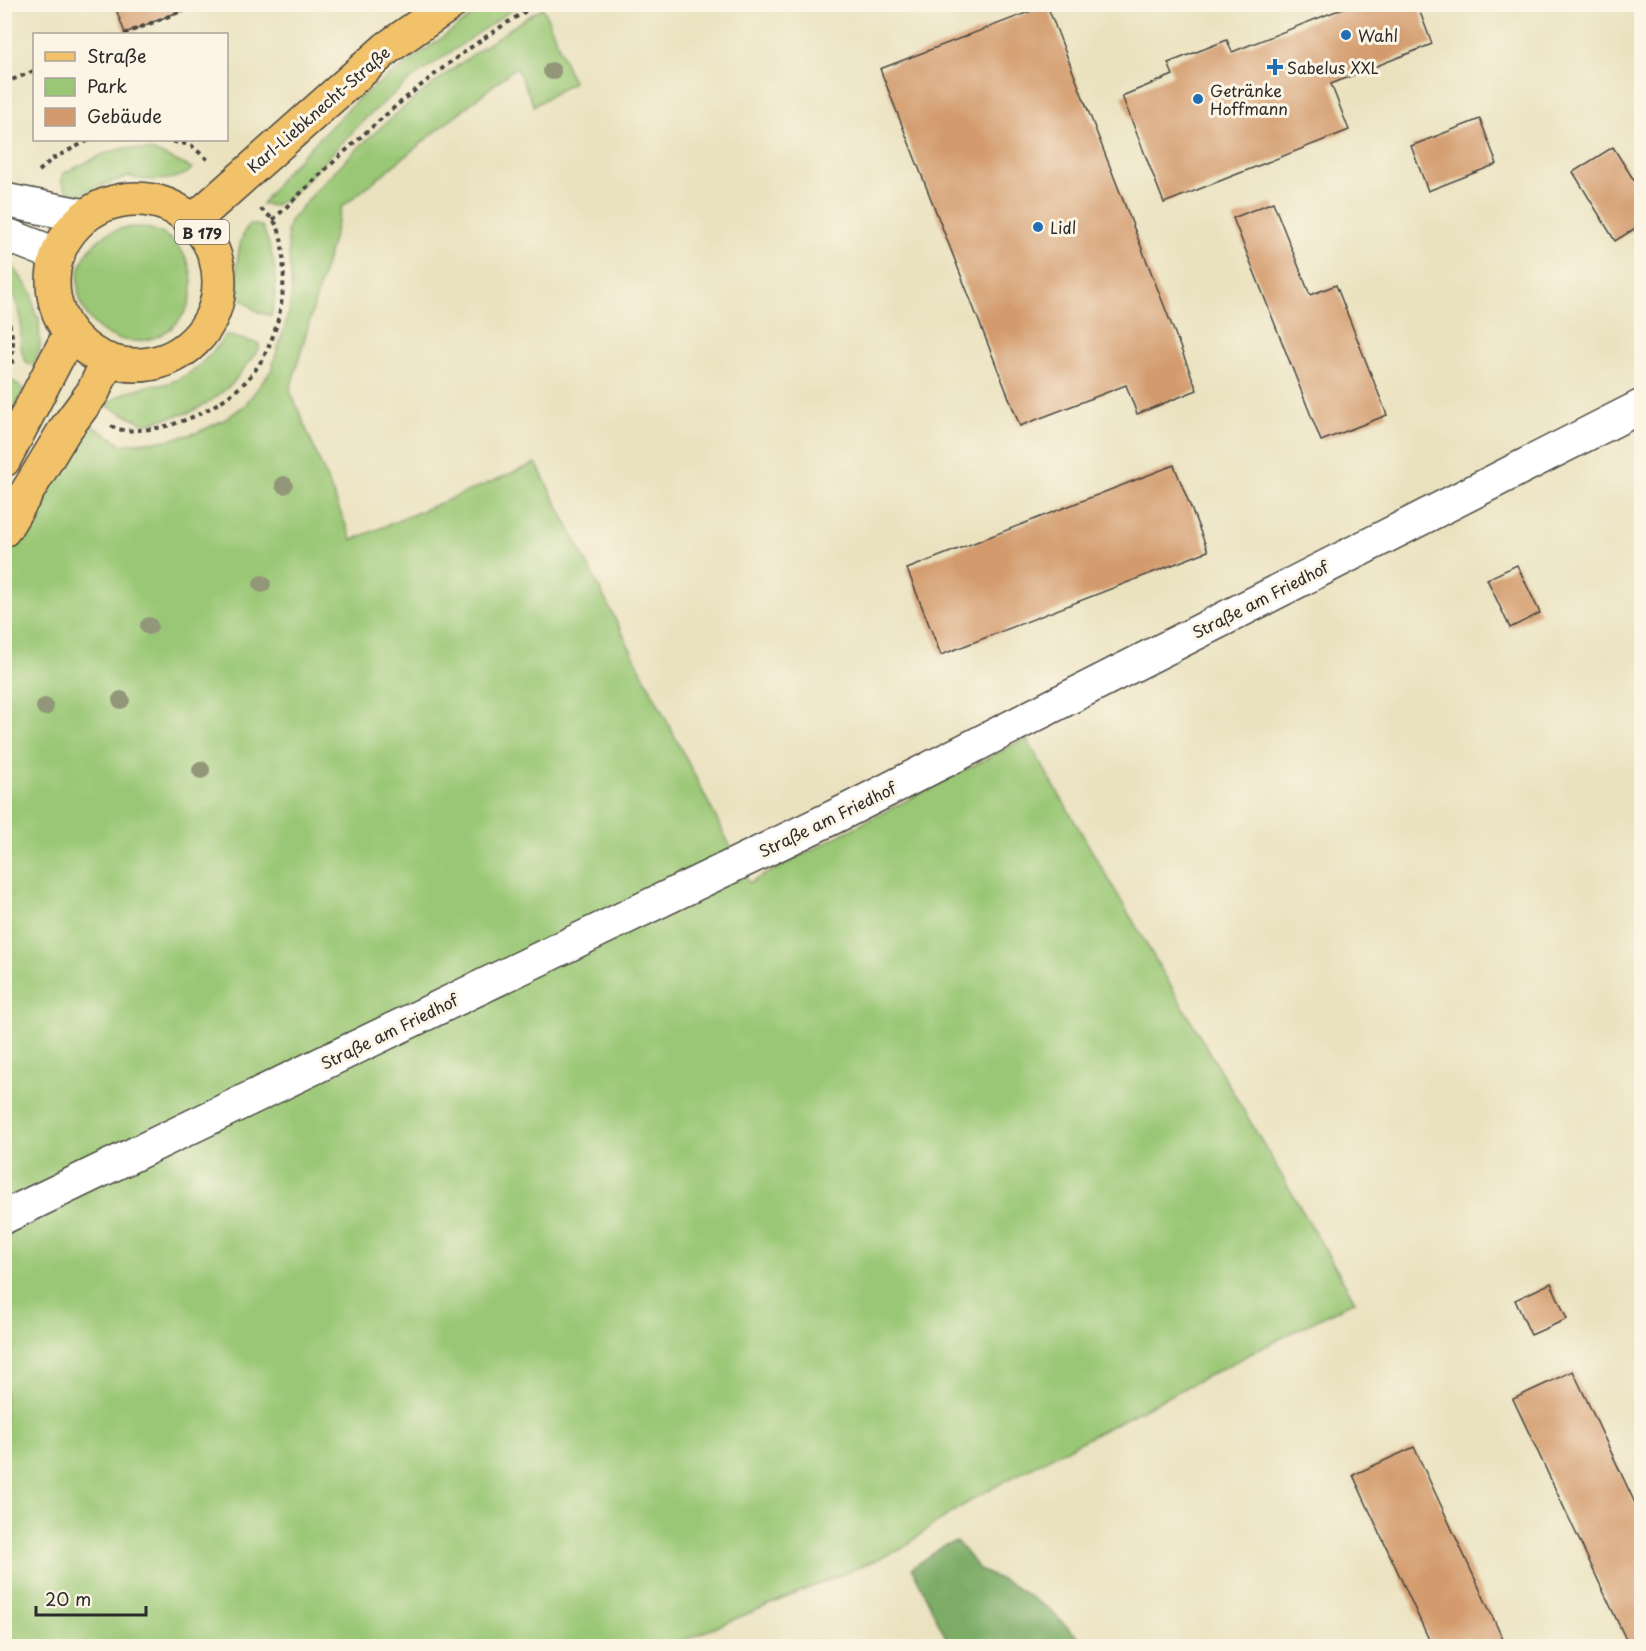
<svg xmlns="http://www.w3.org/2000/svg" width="1646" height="1651" font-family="'Playpen Sans',sans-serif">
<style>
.green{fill:#9ac774;stroke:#627950;stroke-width:1.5}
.forest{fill:#7bac66;stroke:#536c48;stroke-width:1.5}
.building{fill:#d39b6d}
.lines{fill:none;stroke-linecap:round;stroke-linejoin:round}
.minor-casing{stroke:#484641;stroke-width:36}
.major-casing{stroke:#484641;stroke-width:36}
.path{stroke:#484641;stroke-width:4;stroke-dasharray:4.5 4.5;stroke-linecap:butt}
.minor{stroke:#fff;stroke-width:33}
.major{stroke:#f2c26a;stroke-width:33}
.tree{fill:#93977a}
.poi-dot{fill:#1f6fb2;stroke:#fcf5e5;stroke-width:2}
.labels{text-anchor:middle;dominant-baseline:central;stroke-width:6;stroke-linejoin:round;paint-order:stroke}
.shield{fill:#fcf5e5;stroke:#6a6863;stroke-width:1.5}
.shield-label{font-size:15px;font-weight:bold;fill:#2b2b2b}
.poi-label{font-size:16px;fill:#2b2b2b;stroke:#fcf5e5;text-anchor:start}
.street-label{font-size:16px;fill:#2b2b2b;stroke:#fcf5e5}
</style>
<rect width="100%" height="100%" fill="#fcf5e5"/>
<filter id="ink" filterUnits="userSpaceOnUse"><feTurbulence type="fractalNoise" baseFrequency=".0167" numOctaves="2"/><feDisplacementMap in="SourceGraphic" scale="12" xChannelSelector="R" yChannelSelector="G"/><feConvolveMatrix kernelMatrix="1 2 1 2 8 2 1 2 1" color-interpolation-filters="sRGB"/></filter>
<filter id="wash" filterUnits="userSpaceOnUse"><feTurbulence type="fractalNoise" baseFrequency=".008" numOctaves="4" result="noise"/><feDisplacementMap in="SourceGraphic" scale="24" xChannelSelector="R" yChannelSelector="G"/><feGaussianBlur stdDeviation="1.35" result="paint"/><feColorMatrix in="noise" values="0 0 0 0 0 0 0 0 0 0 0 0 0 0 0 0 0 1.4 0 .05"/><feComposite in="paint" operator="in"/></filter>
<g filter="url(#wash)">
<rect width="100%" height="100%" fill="#eae2bf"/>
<!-- green -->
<path class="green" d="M487 5H519L410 80 367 117 289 198 273 206 262 204 284 174 359 98Z
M543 7 573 82 534 106 516 67 342 207 290 390 352 540 536 463 749 883 1026 738 1355 1301C1266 1345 1178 1391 1090 1437 1025 1471 958 1502 902 1549L671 1646H5V553L22 521 89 424 119 442 118 445 167 440 196 433 224 420 245 405 271 371 289 312 292 291 287 231 290 221C360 135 450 67 543 7Z
M126 148 154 151 192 168C185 181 142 183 129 176L76 195 68 193 62 182V174L106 153Z
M249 224 262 226C275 256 280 283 271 316L258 312 239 297C235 275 236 243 249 224Z
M78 284a57 57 0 1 1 114 0a57 57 0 1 1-114 0Z
M10 262 32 293 35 314 39 318 40 348 34 365 28 364C16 350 23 331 20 314 16 297 4 284 5 265Z
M226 335 260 344 259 349 232 384 211 401 191 412 145 424 105 405C117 396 133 389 147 386 152 384 157 386 161 385 190 379 210 357 226 335Z
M5 375 24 390 5 423Z"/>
<!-- forest -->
<path class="forest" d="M957 1542 980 1570 1010 1584 1049 1609 1087 1646H950L912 1568 945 1545Z"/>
<g id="blocks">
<!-- building -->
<path class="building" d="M114 4H190L191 7 125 33Z
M1354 4H1417L1432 44 1331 84 1349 130 1164 203 1122 96 1173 75 1168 63 1227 40 1232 52Z
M1047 5 1197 390 1137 414 1126 385 1020 426 880 69Z
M1480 119 1497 164 1428 191 1411 146Z
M1613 147 1642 193V224L1615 241 1573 172Z
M1273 202 1310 295 1336 285 1387 415 1321 441 1233 218Z
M1174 465 1208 551 941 655 907 569Z
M1517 565 1540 613 1510 628 1487 579Z
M1551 1283 1567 1319 1531 1335 1515 1300Z
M1573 1371 1642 1518V1646H1629L1513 1399Z
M1414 1447 1506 1646H1432L1353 1475Z"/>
</g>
</g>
<g filter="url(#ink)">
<use href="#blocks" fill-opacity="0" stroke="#484641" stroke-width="1.5"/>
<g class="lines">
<!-- minor casing -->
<g class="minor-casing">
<path id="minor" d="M4 200 85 216
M4 234 58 255
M4 1217 844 812 1642 406"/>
</g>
<!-- major casing -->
<g class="major-casing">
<path id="major" d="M53 282a83 83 0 1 1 166 0a83 83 0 1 1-166 0Z
M193 221 387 48 450 4
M4 460 70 333
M4 530 64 431 93 392 108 360"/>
</g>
<!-- path -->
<path class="path" d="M124 34 199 4
M4 83 34 71
M164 140 191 145 208 160
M39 171 52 159 89 140
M273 220C354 141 439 61 538 4
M4 297 13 341 12 367
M111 426C124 433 136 430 150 429 179 426 211 410 234 392 274 361 287 303 283 255 282 244 281 229 273 220 270 216 264 212 260 208"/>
<!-- minor -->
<use href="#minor" class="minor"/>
<!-- major -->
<use href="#major" class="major"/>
</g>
<!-- trees -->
<g class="tree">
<circle cx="552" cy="71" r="9"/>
<circle cx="284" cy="485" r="9"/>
<circle cx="262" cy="584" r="9"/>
<circle cx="149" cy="626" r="9"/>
<circle cx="121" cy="700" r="9"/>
<circle cx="45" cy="707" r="9"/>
<circle cx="201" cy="770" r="9"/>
</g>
</g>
<!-- markers -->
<g class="poi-dot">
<circle cx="1346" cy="35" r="6"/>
<path d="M1272 58h6v6h6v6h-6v6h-6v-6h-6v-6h6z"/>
<circle cx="1198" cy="99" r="6"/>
<circle cx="1038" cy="227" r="6"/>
</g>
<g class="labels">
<!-- shield labels -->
<rect class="shield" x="175" y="220" width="54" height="24" rx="4.5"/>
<g class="shield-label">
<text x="202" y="232">B 179</text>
</g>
<!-- poi labels -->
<g class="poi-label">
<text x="1358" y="35">Wahl</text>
<text x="1287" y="67">Sabelus XXL</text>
<text x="1210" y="90">Getränke<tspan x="1210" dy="18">Hoffmann</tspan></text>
<text x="1050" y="227">Lidl</text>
</g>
<!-- street labels -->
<g class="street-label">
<text transform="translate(318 109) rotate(-41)">Karl-Liebknecht-Straße</text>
<text transform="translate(1260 599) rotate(-27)">Straße am Friedhof</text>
<text transform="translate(827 819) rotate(-26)">Straße am Friedhof</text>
<text transform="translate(389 1031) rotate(-26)">Straße am Friedhof</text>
</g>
</g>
<!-- margin -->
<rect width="1646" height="1651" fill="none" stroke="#fcf5e5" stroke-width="24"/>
<!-- legend -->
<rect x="33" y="33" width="195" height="108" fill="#fcf5e5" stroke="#a8a49b" stroke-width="1.5"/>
<rect x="45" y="52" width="30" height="9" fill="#f2c26a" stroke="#a8a49b" stroke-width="1.5"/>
<text x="87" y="63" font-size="18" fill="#2b2b2b">Straße</text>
<rect x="45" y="78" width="30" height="18" fill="#9ac774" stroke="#a8a49b" stroke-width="1.5"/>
<text x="87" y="93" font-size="18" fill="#2b2b2b">Park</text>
<rect x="45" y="108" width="30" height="18" fill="#d39b6d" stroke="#a8a49b" stroke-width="1.5"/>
<text x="87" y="123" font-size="18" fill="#2b2b2b">Gebäude</text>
<!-- scale -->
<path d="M36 1606v9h110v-9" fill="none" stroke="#2b2b2b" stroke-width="3"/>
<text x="45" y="1606" font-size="18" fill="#2b2b2b" stroke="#fcf5e5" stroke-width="4.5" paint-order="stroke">20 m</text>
</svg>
